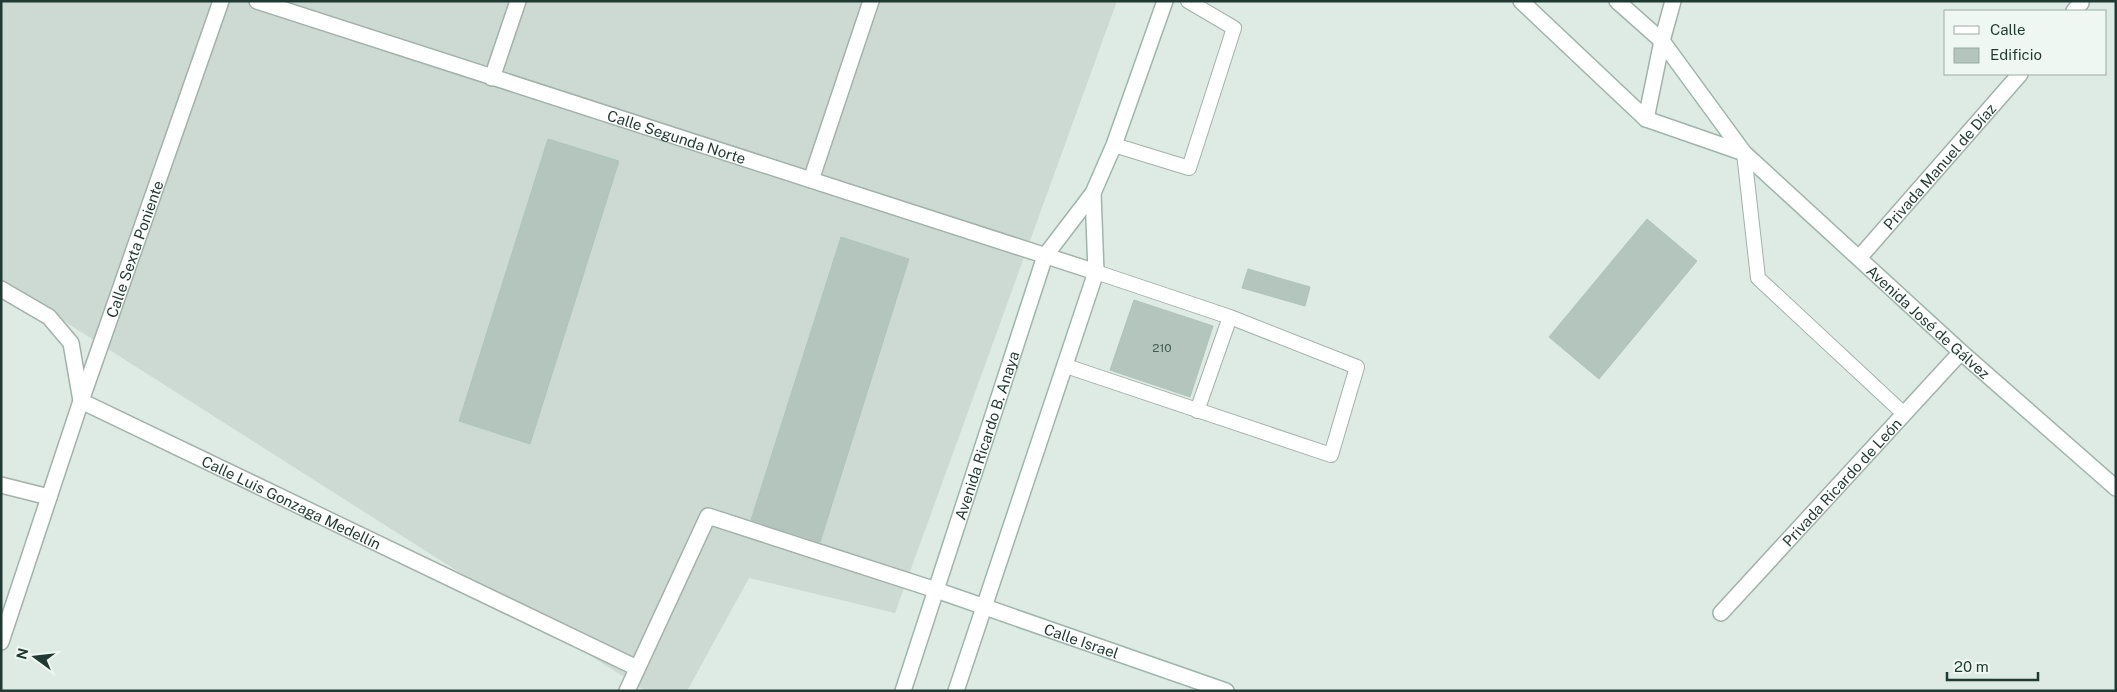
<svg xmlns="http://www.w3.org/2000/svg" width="2117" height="692" font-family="'Public Sans',sans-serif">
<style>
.built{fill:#ccdad3}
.building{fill:#b3c5bd;stroke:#b0c4bb}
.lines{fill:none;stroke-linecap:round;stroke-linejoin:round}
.lane-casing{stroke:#a1b2ab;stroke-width:16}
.street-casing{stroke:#a1b2ab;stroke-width:18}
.secondary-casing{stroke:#9db6ac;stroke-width:18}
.lane{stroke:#fff;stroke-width:14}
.street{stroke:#fff;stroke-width:15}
.secondary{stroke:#fff;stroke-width:15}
.labels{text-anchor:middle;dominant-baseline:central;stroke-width:5;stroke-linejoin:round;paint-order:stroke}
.number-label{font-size:12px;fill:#445d55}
.street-label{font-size:15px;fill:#1f3a32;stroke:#eef7f2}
</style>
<rect width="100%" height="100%" fill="#deeae4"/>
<!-- built -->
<path class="built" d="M1 1H1117L895 613 749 578 687 691H646L1 281Z"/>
<!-- building -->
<path class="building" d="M548 139 619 161 530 444 459 421Z
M1647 219 1697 261 1599 379 1549 337Z
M841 237 909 259 820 542 751 520Z
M1248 269 1310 287 1305 306 1242 288Z
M1134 300 1213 326 1190 397 1110 370Z"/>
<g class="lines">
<!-- lane casing -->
<g class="lane-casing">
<path id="lane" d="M1114 145 1189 168 1234 28 1188 1
M1744 153 1758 278 1903 413
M1066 366 1331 455 1357 367 1230 317 1096 272
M1197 411 1230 317"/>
</g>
<!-- street casing -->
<g class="street-casing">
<g id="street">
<path id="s1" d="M257 1 1096 272"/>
<path d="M2074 11 2081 3"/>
<path d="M492 78 518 1"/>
<path d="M1646 119 1662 41 1673 1"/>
<path d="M811 180 871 1"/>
<path id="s2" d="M1859 258 2020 74"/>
<path id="s3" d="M1 289 49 317 71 343 81 401 637 668"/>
<path d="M1 485 49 497"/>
<path id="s4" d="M1721 613 1961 352"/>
<path id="s5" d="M1 642 81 401 221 1"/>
<path d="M627 691 708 516 936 590"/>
</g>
</g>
<!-- secondary casing -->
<g class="secondary-casing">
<g id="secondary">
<path d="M1521 1 1646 119 1744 153"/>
<path id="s6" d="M1617 1 1662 41 1744 153 1961 352 2116 488"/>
<path id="s7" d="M936 590 1226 691"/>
<path id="s8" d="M903 691 1045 256 1093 193 1114 145 1165 1"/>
<path d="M956 691 1096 272 1093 193"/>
</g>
</g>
<!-- lane -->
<use href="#lane" class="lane"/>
<!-- street -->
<use href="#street" class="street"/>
<!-- secondary -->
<use href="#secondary" class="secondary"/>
</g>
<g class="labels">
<!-- number labels -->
<g class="number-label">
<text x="1162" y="348">210</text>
</g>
<!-- street labels -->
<g class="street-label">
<text stroke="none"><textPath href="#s1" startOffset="441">Calle Segunda Norte</textPath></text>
<text stroke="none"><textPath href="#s2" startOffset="122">Privada Manuel de Díaz</textPath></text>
<text stroke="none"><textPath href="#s5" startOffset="415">Calle Sexta Poniente</textPath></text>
<text stroke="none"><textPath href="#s6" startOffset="449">Avenida José de Gálvez</textPath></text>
<text stroke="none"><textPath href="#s8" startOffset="269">Avenida Ricardo B. Anaya</textPath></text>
<text stroke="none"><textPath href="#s4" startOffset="178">Privada Ricardo de León</textPath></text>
<text stroke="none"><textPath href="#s3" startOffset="382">Calle Luis Gonzaga Medellín</textPath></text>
<text stroke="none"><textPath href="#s7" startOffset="154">Calle Israel</textPath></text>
</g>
</g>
<!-- border -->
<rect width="2117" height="692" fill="none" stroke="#1f3a32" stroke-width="5"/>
<!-- legend -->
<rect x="1944" y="10" width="162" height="65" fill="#eef7f2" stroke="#9baba5"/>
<rect x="1954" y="26" width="25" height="8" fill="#ffffff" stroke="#9baba5"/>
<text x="1990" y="35" font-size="15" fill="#1f3a32">Calle</text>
<rect x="1954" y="48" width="25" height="15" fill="#b3c5bd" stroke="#9baba5"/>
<text x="1990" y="60" font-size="15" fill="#1f3a32">Edificio</text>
<!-- north arrow -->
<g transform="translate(35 657) rotate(285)" stroke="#eef7f2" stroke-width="4" paint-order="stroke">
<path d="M0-4L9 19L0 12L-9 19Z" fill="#1f3a32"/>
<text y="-8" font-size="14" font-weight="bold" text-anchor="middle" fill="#1f3a32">N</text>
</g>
<!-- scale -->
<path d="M1947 672v8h91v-8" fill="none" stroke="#1f3a32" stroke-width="2.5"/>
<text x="1954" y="672" font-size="15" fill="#1f3a32" stroke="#eef7f2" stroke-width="4" paint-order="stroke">20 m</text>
</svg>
